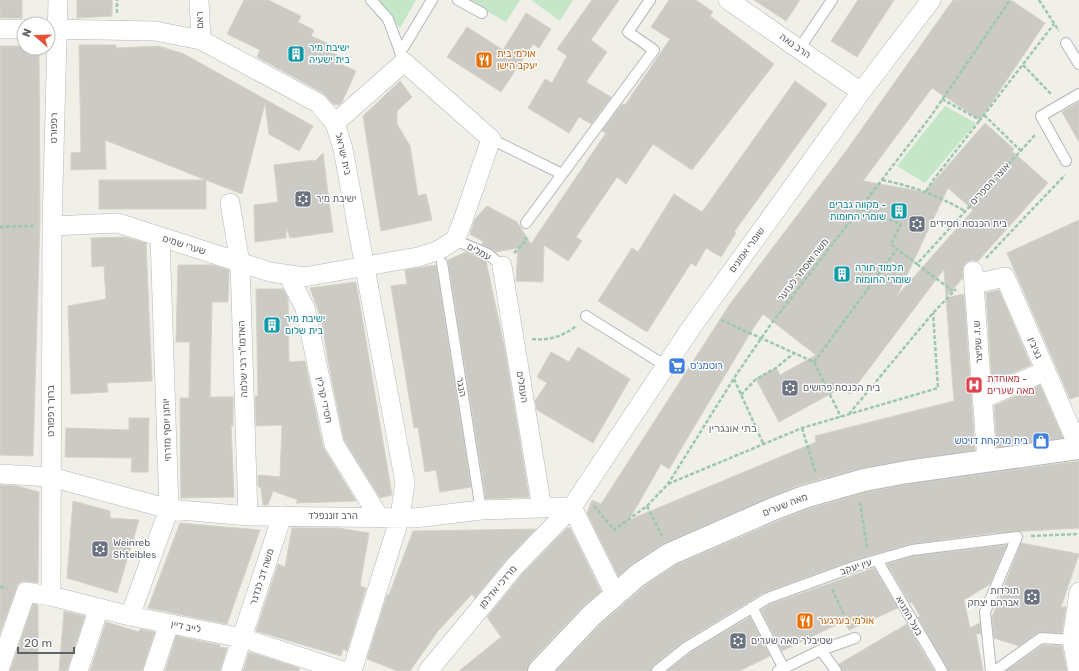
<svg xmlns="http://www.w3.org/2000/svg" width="1079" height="671" font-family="Rubik,Heebo,sans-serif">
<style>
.green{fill:#c5e7c7}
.building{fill:#cccac4;stroke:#d5d2c6;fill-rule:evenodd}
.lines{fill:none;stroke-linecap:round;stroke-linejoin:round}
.service-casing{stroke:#b5b7bb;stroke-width:12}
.minor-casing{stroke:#b5b7bb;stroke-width:20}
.tertiary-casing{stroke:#b5b7bb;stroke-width:24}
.path{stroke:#9ec8ad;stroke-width:2.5;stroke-dasharray:4 2;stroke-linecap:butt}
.service{stroke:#fff;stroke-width:10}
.minor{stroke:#fff;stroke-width:19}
.tertiary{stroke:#fff;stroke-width:22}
.labels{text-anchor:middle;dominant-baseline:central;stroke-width:3;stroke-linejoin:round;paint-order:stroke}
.street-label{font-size:10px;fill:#5f6267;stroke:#fff}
.culture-label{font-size:10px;fill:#0d838f;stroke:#fff;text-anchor:start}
.food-label{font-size:10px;fill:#c56008;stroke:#fff;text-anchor:start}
.worship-label{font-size:10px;fill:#5b616d;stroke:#fff;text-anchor:start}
.shop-label{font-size:10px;fill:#366cbe;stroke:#fff;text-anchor:start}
.health-label{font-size:10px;fill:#be3a42;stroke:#fff;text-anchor:start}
.neighbourhood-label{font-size:11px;fill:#707479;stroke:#fff}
</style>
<rect width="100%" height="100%" fill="#f0efe8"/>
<!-- green -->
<path class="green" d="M377 0H416L400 28Z
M467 0H520L506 22Z
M531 0H573L560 21Z
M945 106 976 123 925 183 897 166Z"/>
<!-- building -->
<path class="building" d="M0 0H22V18H0Z
M77 0H112V16L77 18Z
M244 0H268L301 16 298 22 314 30 311 36 329 44 326 50 341 57 338 63 356 71 342 102 339 105 333 104 323 93 257 57 260 50 227 34Z
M592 0H619L591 40 607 52 586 82 611 97 591 124 579 117 569 133 528 108 545 79 552 83 567 56 557 49Z
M669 0H696L713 12 710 16 774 64 692 170 653 144 626 184 617 177 576 237 582 241 568 261 544 245 543 282 516 281 518 248 496 252 481 244 484 242 470 234 475 219 487 206 517 222 531 244 606 133 602 131 622 104 625 105 670 39 651 27Z
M754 0H800L786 21Z
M858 0H894L857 57 831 41Z
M953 0H1011L1045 23 980 120 932 88 863 181 925 192 985 123 1014 149 1012 151 1048 183 978 261 972 260 967 262 963 267V278L946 297 944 269 850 394 841 388 779 422 756 379 776 368 780 375 816 355 763 314 752 330 669 469 661 464 629 520 816 442 815 436 954 401 946 298 964 294 975 450 862 468 799 485 665 543 631 565 618 576 587 513 592 500 601 504 730 304 846 151ZM948 188 973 210 897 296Z
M526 13 551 29 539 48 533 44 501 92 447 57 467 27 503 50Z
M79 45H116V48L158 46 184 54 313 126 299 151 269 134 265 103 242 194 206 180V209H99V180H206L105 140 106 169 71 170V153L81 152Z
M0 46H24V48H39L40 218 33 456 0 455Z
M400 81 412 97 397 111V124L410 146 418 196 426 194 432 220 381 231 363 116Z
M795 81 827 104 734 232 736 233 721 257 706 248 696 266 691 263 647 332 598 301 632 248 638 252 674 194 702 212Z
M1079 102V142L1062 112Z
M323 153 333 232 290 238 286 227V238L255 242 254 205 278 202 274 165 314 160 313 163Z
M1079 220V396L1070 399 1007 253Z
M125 237 146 243 152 381 107 383 108 392 71 394 68 306 106 299 104 266 92 267 91 238Z
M466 252 486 261 505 350 529 497 486 499 448 260Z
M178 265H213L229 270 228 302H212L210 397H233V426H231L234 497 181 498 180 398H189L190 342H176Z
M436 265 471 487 440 492 436 470 425 472 418 427 414 428 391 286 407 284 405 270Z
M356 282 392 495 380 498 344 440 328 361 322 321 310 288Z
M256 289H283L288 298 289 362 305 361 323 447 356 501 296 503 298 500 273 491 268 505H263L261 488 258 486V475L280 477 282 425 256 426 255 396H258Z
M999 290 1031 365 992 382 986 293Z
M578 347 630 379 593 443 537 410 535 401 547 383 537 377 551 352 569 362Z
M1040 385 1063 438 997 447 994 406Z
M129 418H149L148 472H131L132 458 65 457 66 428 129 430Z
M1079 461V528L992 533 910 544 854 560 765 592 684 641 653 666 651 671H556L601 624 646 585 676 565 778 521 808 509 867 492 909 484Z
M0 485 17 486 39 492 38 583 23 581 18 584 0 633Z
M73 501 110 511V518L139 520 117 593 67 578Z
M180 523 260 530 227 624 148 608Z
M292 528H338L369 533 360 586 366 588 347 651 343 649 341 656 256 631 278 564 285 567Z
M567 528H570L601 591 583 606 530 662 527 671H459L501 637 487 617 523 573Z
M536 529 507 559 475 598 472 594 438 631 410 671H398L367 659 387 595H389L413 531Z
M1021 543 1079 554 1061 607H1066L1062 633 1038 632 1019 646 994 638 992 617Z
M1007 545 990 584 964 600 970 628 980 623 981 634 976 633 983 671H948L918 617 920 616 912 602 910 603 887 564 913 556Z
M874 568 898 608 849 630 844 621 782 651 761 610 771 604Z
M33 604 38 605V671H10Z
M64 611 85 616 67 671H59Z
M750 617 770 656 739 671H667L691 652Z
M106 622 139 632 140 629 155 632 142 671H90Z
M907 624 934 671H842L839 664Z
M176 636 220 645 219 647 227 648 220 671H165Z
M1043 645 1062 646 1067 671H1006Z
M249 652 299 668V671H243Z"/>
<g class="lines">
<!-- service casing -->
<g class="service-casing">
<path id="service" d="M371 0 388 19 404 62
M458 0 482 13
M1066 43 1079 64
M799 49 832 0
M400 53 432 0
M491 139 562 174
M1066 161 1041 116 1079 94
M526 223 654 50 628 32 650 0
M455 240 488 254 502 266
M442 263 481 510
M586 316 666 366
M877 560 942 671
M752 607 783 667
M821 650 836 671
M657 671 687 647 768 598 856 566 912 550 1017 537 985 612 991 671
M778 671 821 650 855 638
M995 671 1041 638 1072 640"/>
</g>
<!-- minor casing -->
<g class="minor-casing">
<path id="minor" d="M199 0 201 40
M728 0 861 92
M0 29H24
M48 29 155 31 201 40 318 103 335 123 343 149 405 483 400 517 352 671
M230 203 240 263 248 516
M52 226 118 223 270 272 304 277 418 257 437 251 455 240 462 223 491 139 404 62 335 123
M502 266 542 508
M973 271 987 461
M288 275 305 308 334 444 379 517
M974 284 1005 277 1079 448
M982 399 1045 371
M0 474 51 477 169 509 248 516 414 518 481 510 572 507
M572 507 615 594
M51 596 52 226 58 0
M130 616 169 509 160 237
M0 667 26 592 51 596 130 616 242 638 343 671
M78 671 99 608
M153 671 169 624
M231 671 282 516
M428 671 515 566 572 507 691 328 861 92 931 0
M1078 671 1072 640 1079 592"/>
</g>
<!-- tertiary casing -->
<g class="tertiary-casing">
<path id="tertiary" d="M539 671 592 615 638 575 670 554 773 509 804 497 864 480 907 472 1079 448"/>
</g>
<!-- path -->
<path class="path" d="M1039 0 1059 31
M117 13V0
M1023 65 1052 95
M942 99 980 120 1054 24
M984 115 1021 151
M882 180C916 187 936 195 965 211
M926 191 934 179 980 120
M861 209 901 224 891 244 897 249
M0 227 33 226
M514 253 526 241V237
M986 258 1065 175
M917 264 953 291
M721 320 814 362 841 417
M532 339C548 341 564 336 576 326
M814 362 897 249 917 264 1036 134
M734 379 763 443
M741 395 756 379 776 368 794 353
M849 414 933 313 956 289
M802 428 816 474
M668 484 802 428 938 388 933 313
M860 502 867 548
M594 506 614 530 647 506 668 484 736 375 771 324 931 116 1010 0
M647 506 662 536
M1031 536 1079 534
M0 587 7 588
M832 589 849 626"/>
<!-- service -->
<use href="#service" class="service"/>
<!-- minor -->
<use href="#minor" class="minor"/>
<!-- tertiary -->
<use href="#tertiary" class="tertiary"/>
</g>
<!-- icons -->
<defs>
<g id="building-square" transform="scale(0.9)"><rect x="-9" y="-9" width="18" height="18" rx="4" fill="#0f9aa8" stroke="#fff"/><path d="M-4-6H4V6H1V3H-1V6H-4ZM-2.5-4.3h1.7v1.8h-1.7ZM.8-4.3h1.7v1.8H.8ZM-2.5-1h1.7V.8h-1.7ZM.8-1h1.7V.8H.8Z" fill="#fff"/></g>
<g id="restaurant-square" transform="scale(0.9)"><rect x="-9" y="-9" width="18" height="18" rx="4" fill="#e8710a" stroke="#fff"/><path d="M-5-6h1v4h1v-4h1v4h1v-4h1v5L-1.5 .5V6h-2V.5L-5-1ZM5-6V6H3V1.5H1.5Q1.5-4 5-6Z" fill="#fff"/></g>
<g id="synagogue-square" transform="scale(0.9)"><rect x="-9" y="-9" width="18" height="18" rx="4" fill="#6b7280" stroke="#fff"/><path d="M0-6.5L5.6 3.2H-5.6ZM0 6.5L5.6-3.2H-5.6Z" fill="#fff"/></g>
<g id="supermarket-square" transform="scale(0.9)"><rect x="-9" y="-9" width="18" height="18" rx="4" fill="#3f7fe0" stroke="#fff"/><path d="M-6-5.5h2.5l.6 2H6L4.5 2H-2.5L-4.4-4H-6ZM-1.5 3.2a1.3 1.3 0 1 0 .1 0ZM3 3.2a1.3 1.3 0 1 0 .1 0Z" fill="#fff"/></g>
<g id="hospital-square" transform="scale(0.9)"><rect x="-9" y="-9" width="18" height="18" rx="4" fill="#e0444e" stroke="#fff"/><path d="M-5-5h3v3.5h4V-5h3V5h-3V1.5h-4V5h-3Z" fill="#fff"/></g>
<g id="shop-square" transform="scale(0.9)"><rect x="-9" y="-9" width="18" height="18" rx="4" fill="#3f7fe0" stroke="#fff"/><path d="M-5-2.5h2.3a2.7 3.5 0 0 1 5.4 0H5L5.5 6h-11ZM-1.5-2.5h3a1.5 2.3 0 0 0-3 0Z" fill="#fff"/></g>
</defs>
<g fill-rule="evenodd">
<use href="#building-square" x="296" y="54"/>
<use href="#restaurant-square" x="484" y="60"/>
<use href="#synagogue-square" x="303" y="199"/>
<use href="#building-square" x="899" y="211"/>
<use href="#synagogue-square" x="917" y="224"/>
<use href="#building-square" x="842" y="274"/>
<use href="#building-square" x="272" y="325"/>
<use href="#supermarket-square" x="677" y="366"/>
<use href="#hospital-square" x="974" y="385"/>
<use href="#synagogue-square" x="790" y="388"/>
<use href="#shop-square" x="1041" y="441"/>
<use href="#synagogue-square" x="100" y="549"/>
<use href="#synagogue-square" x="1032" y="597"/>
<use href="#restaurant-square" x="805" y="621"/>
<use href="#synagogue-square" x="738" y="641"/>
</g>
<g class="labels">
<!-- street labels -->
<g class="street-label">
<text transform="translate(200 20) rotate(-92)">ראם</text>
<text transform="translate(795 46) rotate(35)">הרב נאה</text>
<text transform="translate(54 128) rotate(-89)">רפפורט</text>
<text transform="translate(343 154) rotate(77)">בית ישראל</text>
<text transform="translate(990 184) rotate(-47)">אוצר הספרים</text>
<text transform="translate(184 245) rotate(18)">שערי שמים</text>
<text transform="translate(747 250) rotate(-54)">שומרי אמונים</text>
<text transform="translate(479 252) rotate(28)">עמלים</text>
<text transform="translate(803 270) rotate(-52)">משה ואסתר לעזער</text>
<text transform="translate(978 342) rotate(-94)">ש.ז. שפיצר</text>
<text transform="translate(1035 348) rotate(67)">נציבין</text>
<text transform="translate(243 359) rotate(-92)">האדמו"ר רבי שלמה</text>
<text transform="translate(461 387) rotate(81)">הנגר</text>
<text transform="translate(522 387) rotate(81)">העמלים</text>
<text transform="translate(324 400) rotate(78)">חסידי קרלין</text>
<text transform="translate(51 411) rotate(-90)">ברוך רפפורט</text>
<text transform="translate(167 430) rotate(-92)">יוחנן יוסף מזרחי</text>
<text transform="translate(785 505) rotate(-21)">מאה שערים</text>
<text x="333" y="516">הרב זוננפלד</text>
<text transform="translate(856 567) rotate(-18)">עין יעקב</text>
<text transform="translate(262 577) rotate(-72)">משה דב לנדנר</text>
<text transform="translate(498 587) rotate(-50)">מרדכי אדלמן</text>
<text transform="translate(909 616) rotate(60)">בעל התניא</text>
<text transform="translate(186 627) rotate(11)">לייב דיין</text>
</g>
<!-- culture labels -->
<g class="culture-label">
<text x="309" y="48">ישיבת מיר<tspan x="309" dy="12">בית ישעיה</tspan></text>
<text x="886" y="205" text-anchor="end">מקווה גברים -<tspan x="886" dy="12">שומרי החומות</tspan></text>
<text x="855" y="268">תלמוד תורה<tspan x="855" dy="12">שומרי החומות</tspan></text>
<text x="285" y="319">ישיבת מיר<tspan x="285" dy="12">בית שלום</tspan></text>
</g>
<!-- food labels -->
<g class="food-label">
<text x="497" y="54">אולמי בית<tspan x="497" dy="12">יעקב הישן</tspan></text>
<text x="818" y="621">אולמי בערגער</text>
</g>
<!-- worship labels -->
<g class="worship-label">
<text x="316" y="199">ישיבת מיר</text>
<text x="930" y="224">בית הכנסת חסידים</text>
<text x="803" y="388">בית הכנסת פרושים</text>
<text x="113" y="543">Weinreb<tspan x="113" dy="12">Shteibles</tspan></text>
<text x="1019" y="591" text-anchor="end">תולדות<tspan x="1019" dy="12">אברהם יצחק</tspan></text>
<text x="751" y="641">שטיבלך מאה שערים</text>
</g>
<!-- shop labels -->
<g class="shop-label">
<text x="690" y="366">רוטמנ'ס</text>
<text x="1028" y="441" text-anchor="end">בית מרקחת דויטש</text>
</g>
<!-- health labels -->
<g class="health-label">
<text x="987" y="379">מאוחדת -<tspan x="987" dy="12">מאה שערים</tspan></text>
</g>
<!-- neighbourhood labels -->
<g class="neighbourhood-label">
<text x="733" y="428">בתי אונגרין</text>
</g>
</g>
<!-- north arrow -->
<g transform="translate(36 36) rotate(290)"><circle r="19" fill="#ffffff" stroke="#bfc0c2"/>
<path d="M0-3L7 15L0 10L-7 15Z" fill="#e75137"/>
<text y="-6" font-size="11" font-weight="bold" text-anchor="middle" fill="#5f6267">N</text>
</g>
<!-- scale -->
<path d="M18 647v6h56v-6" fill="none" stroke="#5f6267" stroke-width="2"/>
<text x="24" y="647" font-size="12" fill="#5f6267" stroke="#ffffff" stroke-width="3" paint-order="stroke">20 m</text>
</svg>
